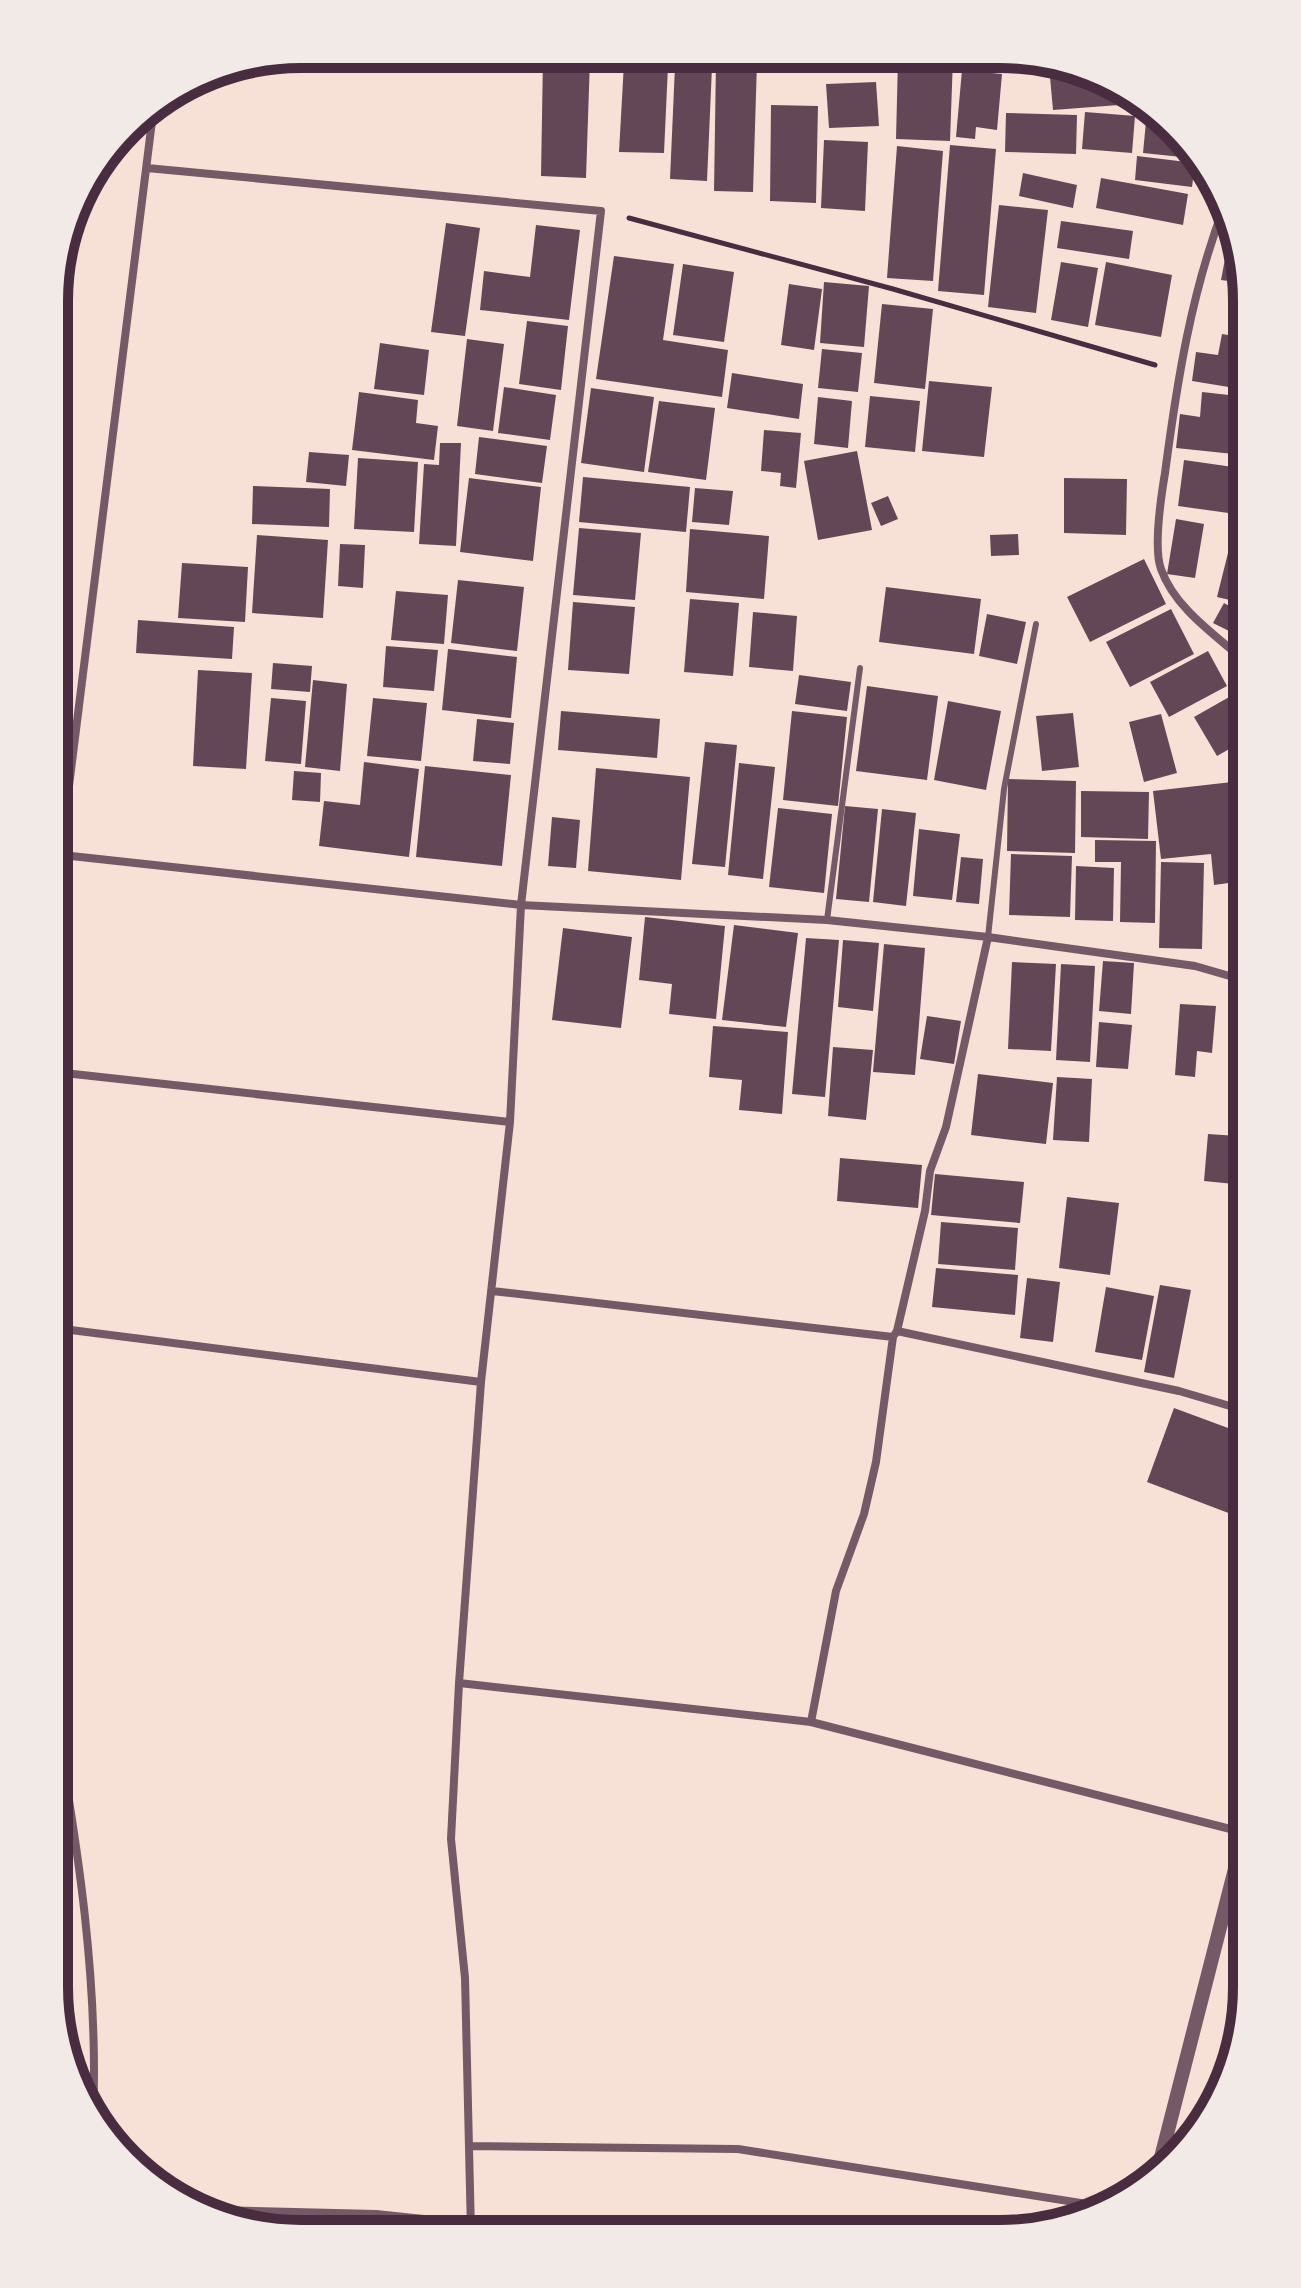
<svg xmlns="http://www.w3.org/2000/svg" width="1301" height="2288" font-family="Rubik,sans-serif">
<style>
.building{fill:#644757}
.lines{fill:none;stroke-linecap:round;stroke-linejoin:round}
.path{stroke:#4a2c40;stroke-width:5}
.service{stroke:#755966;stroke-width:6}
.minor{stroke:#755966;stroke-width:8}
.tertiary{stroke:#755966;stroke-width:14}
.rim{fill:none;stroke:#4a2c40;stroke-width:10}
</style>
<rect width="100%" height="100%" fill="#f7e1d7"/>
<!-- building -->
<path class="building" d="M669 56 712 57V63L669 61Z
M543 57 590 59 586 178 541 176Z
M898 58H953L950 141 896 139Z
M716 61 757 62 753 192 714 191Z
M624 63 668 66 664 153 619 152Z
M1061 65 1119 93V105L1053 110 1049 66Z
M675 66 712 67 707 181 670 179Z
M962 70 1002 74 997 130 976 127 975 139 956 137Z
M876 82 879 126 829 128 826 84Z
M771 105 818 106 816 203 770 201Z
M1147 111 1163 115 1191 158 1143 153Z
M1085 112 1135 116 1132 153 1082 149Z
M1006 113 1077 115 1076 154 1005 152Z
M824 140 868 142 865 211 821 208Z
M950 145 996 149 984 295 938 291Z
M897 146 943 151 933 281 887 278Z
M1137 156 1195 163 1192 187 1135 180Z
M1023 173 1077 185 1073 208 1019 196Z
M1101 178 1188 194 1183 225 1096 208Z
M999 205 1048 210 1036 313 988 307Z
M1061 221 1133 231 1129 259 1057 248Z
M446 223 480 228 465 336 431 332Z
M536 225 580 230 569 320 480 310 484 271 530 277Z
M1228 243 1238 244 1244 283 1221 280Z
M614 256 674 264 663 340 728 350 722 397 596 379Z
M1061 262 1098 268 1088 327 1051 320Z
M1106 262 1172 275 1161 337 1095 325Z
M683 264 734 272 724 342 673 335Z
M824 282 869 286 864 347 820 343Z
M789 284 822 289 814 350 781 345Z
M882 304 933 309 925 389 874 383Z
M527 321 568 326 561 390 519 384Z
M1222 334 1247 338V390L1192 381 1196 352 1218 355Z
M467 339 504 344 493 431 457 426Z
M380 343 429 350 424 395 374 389Z
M822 349 862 353 858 392 818 388Z
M732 373 803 384 799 419 727 408Z
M929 381 992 387 984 457 922 451Z
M504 387 556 395 550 440 498 433Z
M591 388 654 397 644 472 581 463Z
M359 392 418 400 416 423 438 426 434 460 352 450Z
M1202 392 1247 397 1243 455 1176 448 1180 414 1200 417Z
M870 396 920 401 915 452 865 447Z
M818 397 852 401 848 448 814 444Z
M659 401 715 408 706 480 648 472Z
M764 430 801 433 796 488 780 486 781 473 761 471Z
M479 437 547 446 542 483 475 474Z
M440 443H461L456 546 419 544 424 464 439 465Z
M857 451 872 530 818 540 804 461Z
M309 452 349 455 346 486 306 482Z
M358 458 418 462 414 532 354 529Z
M1184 460 1247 469 1243 515 1178 506Z
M583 477 690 487 686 532 579 522Z
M469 478 541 487 533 561 460 552Z
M1064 478 1127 479 1126 535 1064 533Z
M253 486 330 489 329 527 252 524Z
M695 488 733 491 729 525 692 522Z
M888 496 898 519 881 526 871 503Z
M1237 517 1247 519V604L1217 597Z
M1176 519 1204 524 1195 578 1167 574Z
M579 528 641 533 635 600 573 595Z
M690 529 769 536 764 599 686 592Z
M1018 534 1019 555 991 556 990 535Z
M257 535 328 540 323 618 252 613Z
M340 544 365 545 363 588 338 586Z
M1144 559 1166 604 1090 642 1067 597Z
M182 563 248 567 245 622 178 618Z
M458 580 524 587 517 651 451 643Z
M886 587 981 599 974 654 879 642Z
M396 591 448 595 444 644 391 640Z
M690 599 739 603 733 676 684 672Z
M573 602 635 607 629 674 568 670Z
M1224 603 1247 616 1239 636 1213 623Z
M1171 609 1194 654 1130 687 1106 642Z
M753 612 797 616 793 671 749 667Z
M987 614 1026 622 1017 664 979 656Z
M138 620 234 627 232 659 136 653Z
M386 646 438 650 434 691 383 687Z
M448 649 517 657 511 718 442 710Z
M1208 651 1227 686 1169 717 1150 682Z
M273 663 312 666 310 692 271 689Z
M198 670 252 673 246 769 193 766Z
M799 675 851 682 847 711 795 704Z
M313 680 347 684 340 771 305 767Z
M867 686 938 696 927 780 856 771Z
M1238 692 1247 707V739L1217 756 1194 717Z
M271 698 306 701 301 764 265 761Z
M373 698 427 703 421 761 367 756Z
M948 701 1001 711 986 790 934 780Z
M561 711 660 719 657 758 558 750Z
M792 711 847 717 838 806 783 800Z
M1073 713 1079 767 1042 771 1036 716Z
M1161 714 1177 773 1144 782 1129 722Z
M477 719 514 723 510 764 473 761Z
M705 742 737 745 725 867 692 864Z
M364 762 419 769 409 857 319 846 324 801 360 805Z
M739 763 775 767 763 879 728 875Z
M425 766 511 775 502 866 416 857Z
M596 768 690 777 681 880 588 871Z
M294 771 321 773 320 802 292 800Z
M1008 779 1076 781 1075 853 1007 851Z
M1232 782 1243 881 1214 885 1211 854 1161 859 1153 791Z
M1081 791 1149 792 1148 839 1081 837Z
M845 806 878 809 869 902 836 899Z
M778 808 832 814 824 893 769 887Z
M882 809 916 813 906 906 873 902Z
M552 817 580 820 576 868 548 866Z
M919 829 960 834 952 900 913 896Z
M1095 840 1156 841 1155 923 1120 922 1121 862H1095Z
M1011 854 1072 856 1070 917 1009 915Z
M961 857 983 859 979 904 956 902Z
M1161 862 1204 863 1202 949 1159 948Z
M1076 866 1114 868 1113 921 1075 920Z
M645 917 725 926 716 1019 669 1014 672 984 639 980Z
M734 925 798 933 786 1027 722 1020Z
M563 928 632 937 621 1028 552 1020Z
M806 938 839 940 825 1097 792 1094Z
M843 940 879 943 873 1011 838 1007Z
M884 944 925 948 915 1075 873 1072Z
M1103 961 1134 963 1131 1014 1099 1011Z
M1012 962 1056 964 1051 1051 1008 1049Z
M1061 964 1095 966 1090 1062 1056 1060Z
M1180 1004 1216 1006 1212 1053 1197 1051 1195 1077 1175 1075Z
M927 1016 961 1021 954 1064 920 1059Z
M1099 1022 1132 1025 1128 1069 1096 1067Z
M713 1026 788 1032 782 1114 739 1110 742 1080 709 1077Z
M833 1047 873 1050 866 1120 828 1116Z
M978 1074 1053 1083 1046 1144 971 1135Z
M1057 1077 1092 1079 1089 1142 1053 1140Z
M1208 1134 1238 1136 1234 1184 1204 1181Z
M840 1158 922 1165 918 1208 837 1201Z
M935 1174 1024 1182 1020 1223 931 1215Z
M1067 1197 1119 1203 1110 1275 1059 1268Z
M941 1222 1018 1228 1015 1270 938 1264Z
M936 1268 1018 1275 1015 1315 932 1307Z
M1027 1278 1060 1282 1053 1342 1020 1338Z
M1160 1285 1191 1290 1174 1378 1144 1372Z
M1106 1287 1154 1296 1142 1360 1095 1352Z
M1174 1408 1247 1435V1472L1231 1514 1147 1482Z
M991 2222 1035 2227V2228L990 2234Z"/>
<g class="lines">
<!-- path -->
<path class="path" d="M629 218 893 289 1155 365"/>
<!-- service -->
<path class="service" d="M827 920 860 668
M988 937 1004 789 1036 624"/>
<!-- minor -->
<path class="minor" d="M147 168 601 211 521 905 510 1122 481 1382 459 1683 451 1839 465 1978 471 2232
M1224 207C1191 293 1177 382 1165 473 1161 497 1153 547 1161 569 1175 609 1217 636 1247 663
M62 855 521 905 827 920 988 937 1195 966 1247 981
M55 898 154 105
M1238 901 1247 902
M55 1072 510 1122
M492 1291 893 1337
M55 1328 481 1382
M897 1331 925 1211 930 1171 946 1127 988 937
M895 1334 897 1331 1179 1391 1247 1411
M459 1683 811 1722 1246 1833
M54 1712C78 1846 99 1983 93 2120
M811 1722 836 1591 864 1514 876 1462 893 1337
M471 2146 738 2149 1106 2207
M217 2210 376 2214 471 2224"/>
<!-- tertiary -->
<path class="tertiary" d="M1156 2177 1246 1826"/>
</g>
<!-- crop -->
<path d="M0 0H1301V2288H0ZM301 68H1000A233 233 0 0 1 1233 301V1987A233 233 0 0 1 1000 2220H301A233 233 0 0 1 68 1987V301A233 233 0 0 1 301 68Z" fill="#f1eae7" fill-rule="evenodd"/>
<path class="rim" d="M301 68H1000A233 233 0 0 1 1233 301V1987A233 233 0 0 1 1000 2220H301A233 233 0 0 1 68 1987V301A233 233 0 0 1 301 68Z"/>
</svg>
